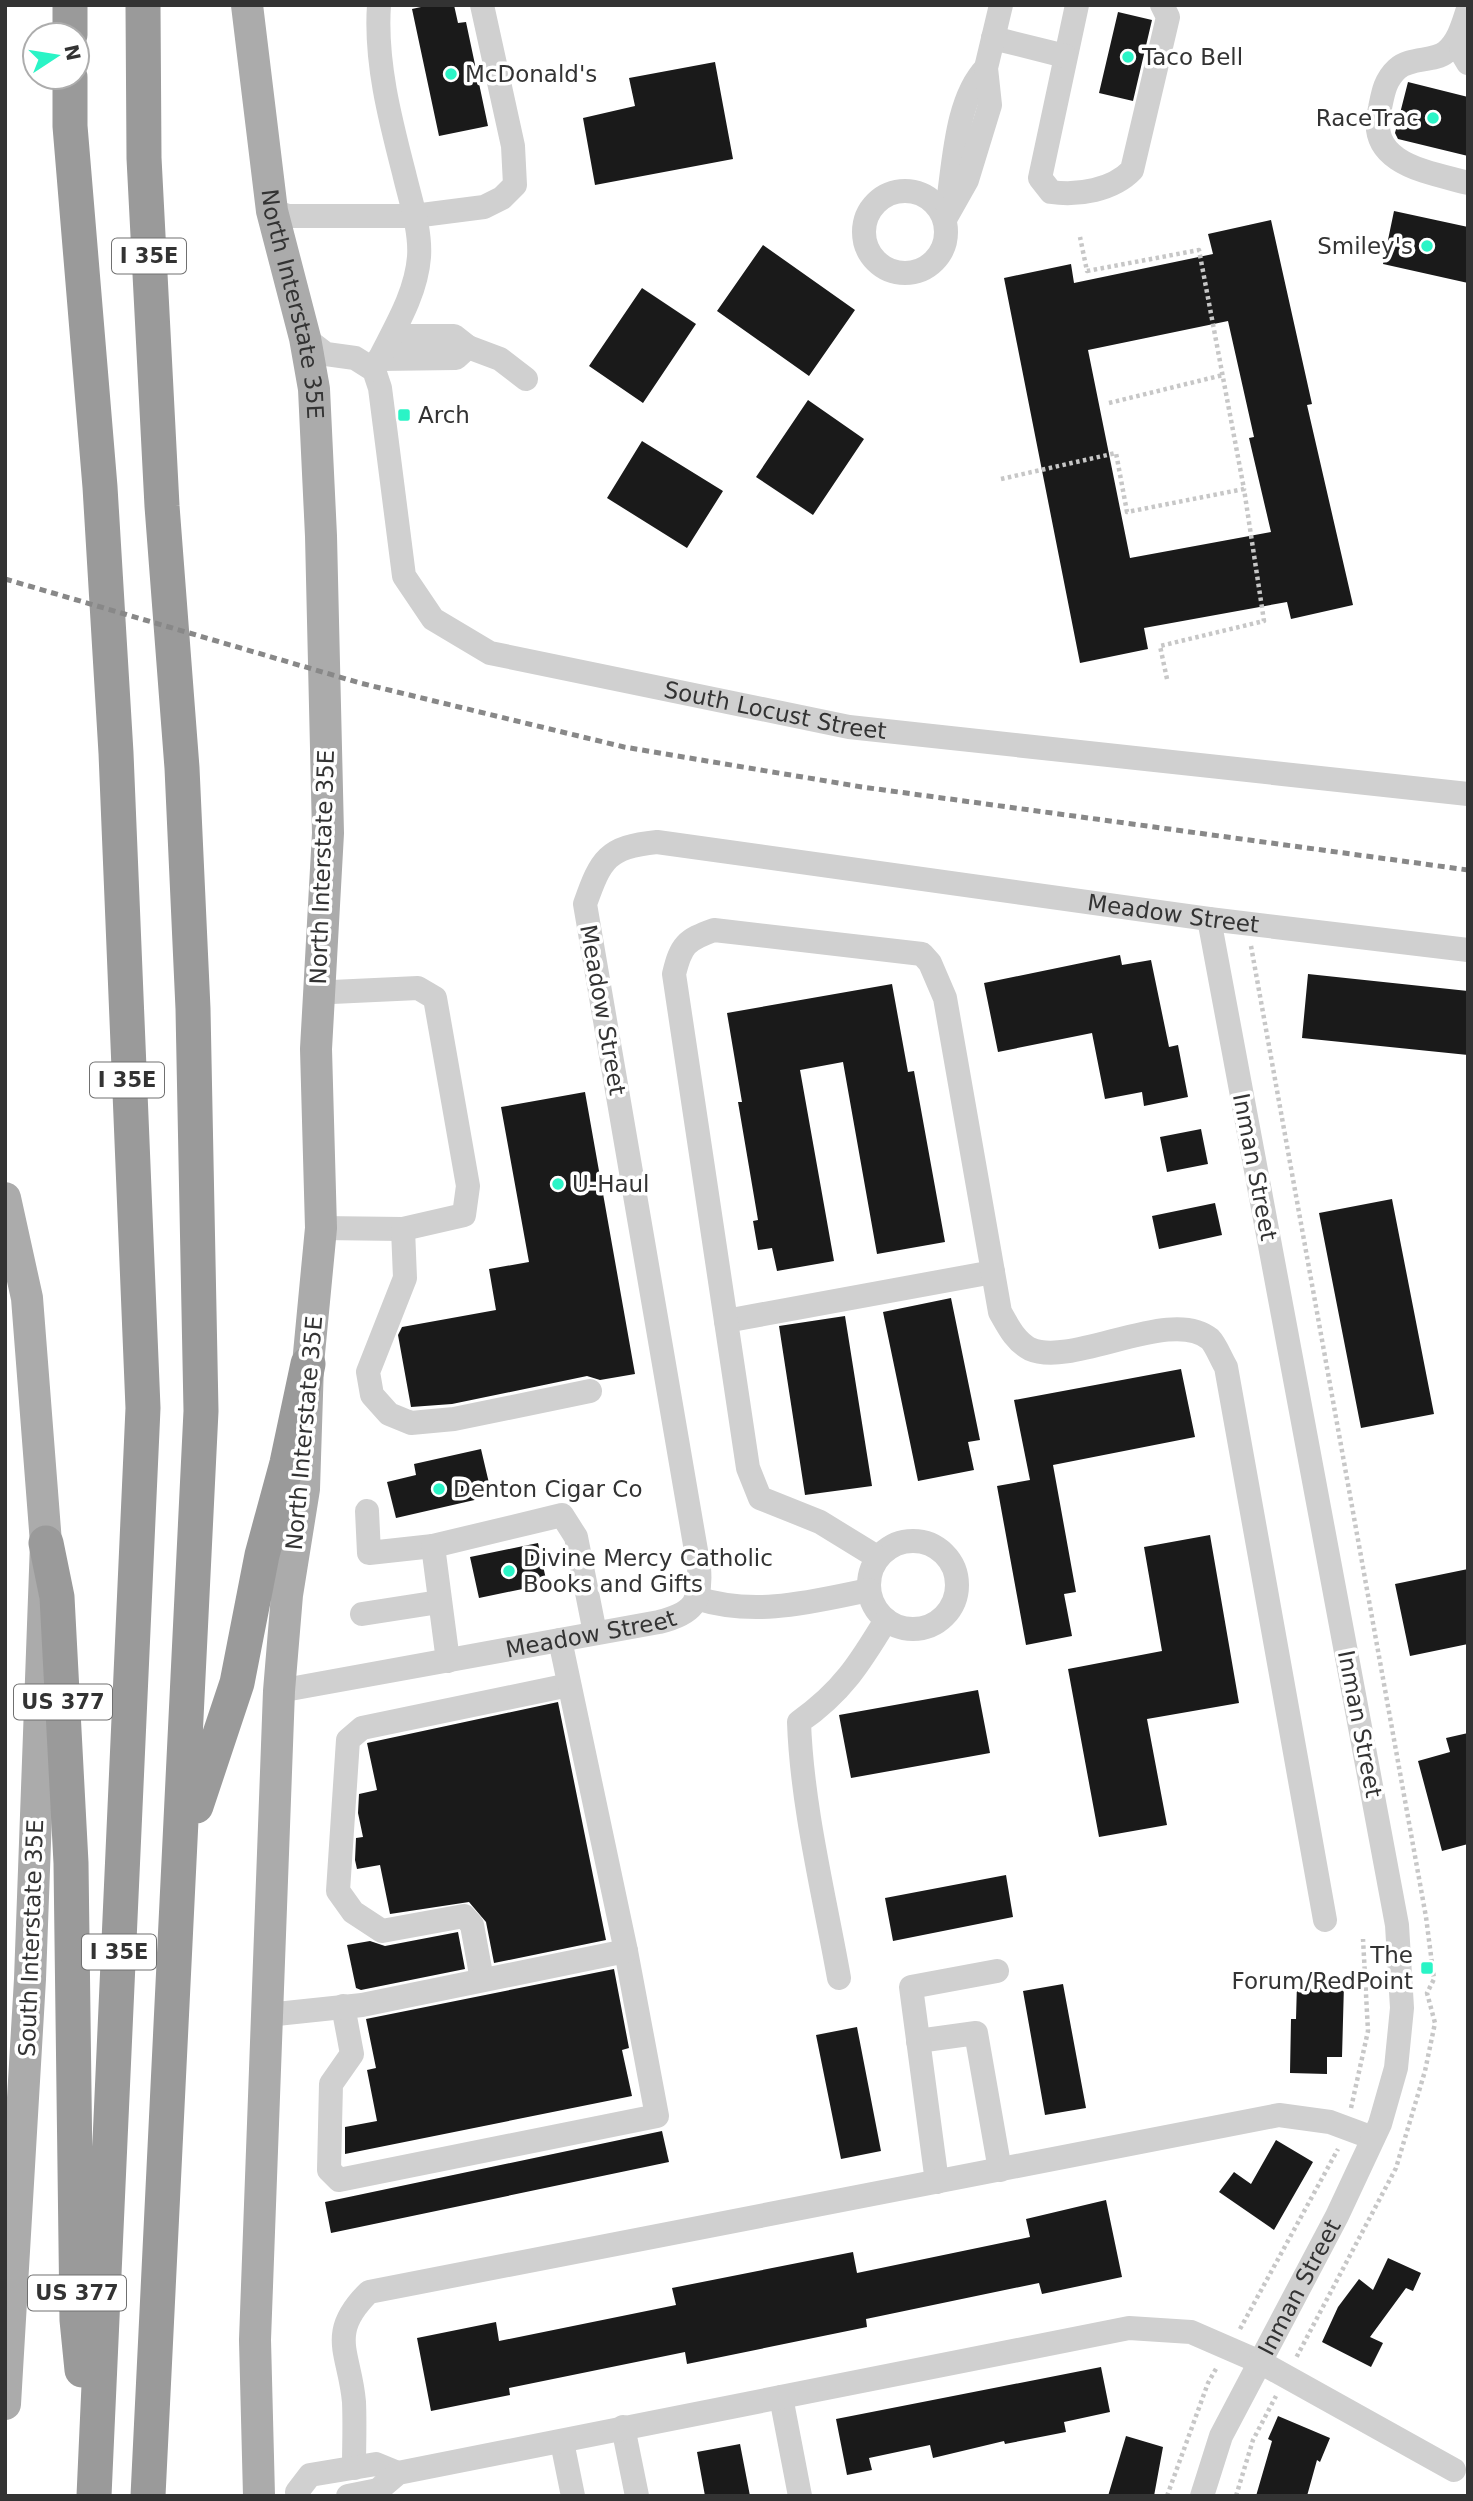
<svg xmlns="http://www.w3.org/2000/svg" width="1473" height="2501" font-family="'DejaVu Sans',sans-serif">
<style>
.building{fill:#1a1a1a;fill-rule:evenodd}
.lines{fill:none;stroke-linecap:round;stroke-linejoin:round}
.path{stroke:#c7c7c7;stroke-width:4.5;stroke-dasharray:3.5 3.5;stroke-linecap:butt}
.minor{stroke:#d0d0d0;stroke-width:24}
.major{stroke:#ababab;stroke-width:32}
.highway{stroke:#9a9a9a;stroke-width:35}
.rail{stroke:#888;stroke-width:5;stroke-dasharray:7 5;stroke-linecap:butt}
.poi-dot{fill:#2af4c6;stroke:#fff;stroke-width:2.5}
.labels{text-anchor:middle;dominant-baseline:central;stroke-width:7;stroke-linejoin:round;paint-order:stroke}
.shield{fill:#fff;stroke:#707070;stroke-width:2}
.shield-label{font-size:21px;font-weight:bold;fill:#333}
.poi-label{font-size:23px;fill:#333;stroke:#fff;text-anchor:start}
.street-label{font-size:23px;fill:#333;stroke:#fff}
</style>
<rect width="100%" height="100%" fill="#fff"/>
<!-- building -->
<path class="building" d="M430 5H454L458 23 466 22 488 126 439 136 412 9Z
M1118 12 1152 20 1133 101 1099 93Z
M715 62 733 159 595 185 583 118 635 106 629 78Z
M1408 82 1468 97V156L1398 139 1395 133Z
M1394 211 1468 227V283L1383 264Z
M1271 220 1312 404 1307 405 1353 605 1291 619 1287 602 1144 628 1148 649 1080 663 1004 278 1071 264 1074 283 1213 254 1208 234ZM1228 321 1254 437 1249 438 1271 532 1130 558 1088 350Z
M763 245 855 310 809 376 717 311Z
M642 288 696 324 643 403 589 366Z
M808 400 864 439 813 515 756 477Z
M642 441 723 491 687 548 607 498Z
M1120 955 1122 965 1151 960 1169 1047 1178 1045 1188 1097 1144 1106 1142 1092 1105 1099 1092 1033 998 1052 984 983Z
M1308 974 1468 991V1055L1302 1038Z
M892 984 908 1072 914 1071 945 1242 877 1254 843 1062 800 1070 834 1261 777 1271 772 1248 758 1250 753 1221 758 1220 738 1102H742L727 1013Z
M585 1092 635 1374 600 1380 587 1376 452 1404 411 1407 398 1335 402 1327 496 1310 489 1269 529 1262 501 1107Z
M1201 1129 1208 1164 1167 1172 1160 1137Z
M1392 1199 1434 1414 1361 1428 1319 1213Z
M1215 1203 1222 1235 1159 1249 1152 1216Z
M951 1298 980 1440 968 1442 974 1470 918 1481 883 1312Z
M845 1316 872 1486 805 1495 779 1326Z
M1181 1369 1195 1437 1053 1465 1076 1592 1064 1594 1072 1636 1026 1645 997 1486 1030 1480 1014 1400Z
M481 1449 492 1496 396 1518 387 1482 416 1475 414 1464Z
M1210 1535 1239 1703 1147 1719 1167 1825 1099 1837 1068 1669 1162 1651 1144 1547Z
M538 1543 547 1584 479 1598 470 1557Z
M1468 1569V1644L1410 1656 1395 1584Z
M978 1690 990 1753 851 1778 839 1715Z
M558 1702 606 1940 494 1963 486 1922 469 1902 390 1914 380 1865 357 1869 355 1860 356 1838 363 1837 358 1813 359 1794 377 1790 367 1743Z
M1468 1733V1844L1442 1851 1418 1761 1450 1752 1446 1738Z
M1006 1875 1013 1917 893 1941 885 1898Z
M458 1932 465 1969 361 1990 356 1988 347 1945 370 1941 385 1946Z
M614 1969 629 2048 622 2050 632 2096 345 2154V2127L377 2121 367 2070 376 2068 366 2019Z
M1297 1983 1344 1984 1342 2057H1327V2074L1290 2073 1291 2019H1296Z
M1063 1984 1086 2108 1045 2115 1023 1991Z
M857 2027 881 2151 841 2159 816 2035Z
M662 2131 669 2162 331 2233 325 2202Z
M1276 2140 1313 2162 1274 2230 1219 2192 1234 2172 1251 2184Z
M1106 2200 1122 2277 1042 2294 1039 2283 866 2319 867 2327 687 2364 685 2352 509 2388 510 2395 431 2411 417 2338 496 2322 499 2341 676 2305 672 2288 853 2252 857 2273 1030 2237 1026 2219Z
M1388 2258 1421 2273 1413 2291 1406 2288 1370 2337 1383 2343 1371 2367 1322 2342 1338 2307 1359 2279 1373 2290Z
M1101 2367 1110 2412 1064 2422 1066 2432 1005 2444 1004 2441 933 2458 930 2445 869 2458 872 2470 847 2475 836 2419Z
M1278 2416 1330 2438 1320 2462 1317 2460 1307 2496H1256L1272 2441 1268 2439Z
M1126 2436 1163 2447 1154 2496H1108Z
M740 2444 750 2496H705L697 2452Z"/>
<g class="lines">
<!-- path -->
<path class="path" d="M1109 403 1223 375
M1001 479 1116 453 1127 512 1244 489 1199 250 1087 271 1080 237
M1167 679 1160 646 1264 621 1244 489
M1251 946 1426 1917 1434 1979 1427 1993 1435 2023 1425 2071 1396 2168 1296 2358
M1351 2108 1368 2031 1363 1939
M1240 2329 1338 2149
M1167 2496 1208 2383 1217 2367
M1236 2496 1253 2440 1276 2396"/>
<!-- minor -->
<g class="minor">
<path d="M1077 5 1040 178 1051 192C1078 196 1113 190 1132 170L1168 17 1162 5"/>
<path d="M1468 9C1463 24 1459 41 1446 52 1434 62 1410 57 1397 69 1385 80 1383 93 1380 108 1365 164 1428 172 1468 183"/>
<path d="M1460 34 1462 53 1468 63"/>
<path d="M993 38 1065 56"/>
<circle cx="905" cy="232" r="41"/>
<path d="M947 209C954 167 955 100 986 68"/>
<path d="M272 211 288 216H414L484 207 502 198 515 185 513 146 482 5"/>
<path d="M945 219 967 180 990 105 986 68 1001 5"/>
<path id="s1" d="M305 338 326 354 355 358 374 370 380 388 404 576 433 619 490 653 849 727 1468 794"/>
<path d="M468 347 500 359 526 379"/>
<path d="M379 359 456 358 468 347 454 336H392"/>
<path d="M374 370C391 334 416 297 419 257 421 230 410 199 404 173 390 119 375 61 379 5"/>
<path d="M319 988 332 992 418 988 435 998 468 1186 464 1215 403 1229 321 1228"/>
<path d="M403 1229 405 1278 368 1372 372 1395 389 1414 411 1423 454 1419 590 1391"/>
<path d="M726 1321 993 1272"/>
<path d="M367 1511 369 1553 433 1546"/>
<circle cx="913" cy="1585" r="44"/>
<path d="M877 1557 820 1522 760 1498 748 1468 674 974C681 945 686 940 714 930L922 954 930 963 945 998 1000 1312C1008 1326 1015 1341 1030 1349 1073 1368 1171 1306 1210 1339 1216 1345 1221 1359 1226 1367L1325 1920"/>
<path d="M696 1598C755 1617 811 1602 869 1590"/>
<path d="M362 1614 439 1602"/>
<path d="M448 1661 433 1546 562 1515 576 1537 595 1633"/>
<path id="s2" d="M279 1691 659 1622C692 1614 702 1603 699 1568L585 904C601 859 607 847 657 842L1209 919 1468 950"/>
<path d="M839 1978C824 1894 802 1807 799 1722 842 1692 860 1663 886 1620"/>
<path d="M482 1980 472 1925 464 1916 382 1931 353 1912 338 1891 348 1740 362 1728 569 1685"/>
<path d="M343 2006 352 2054 331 2084 329 2170 339 2180 657 2116 626 1951"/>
<path d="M267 2015 362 2005 626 1951 560 1640"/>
<path d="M918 2041 976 2033 1000 2170"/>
<path d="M937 2182 911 1987 997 1971"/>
<path d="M781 2397 800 2496"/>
<path d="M623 2427 637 2496"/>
<path d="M562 2442 573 2496"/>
<path d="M354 2468C354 2446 355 2424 354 2402 350 2353 326 2334 369 2292L1279 2115 1330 2122 1373 2138"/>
<path d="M297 2492 310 2475 376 2464 398 2473"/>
<path d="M348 2496 378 2490 398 2473 1129 2328 1191 2332 1260 2362 1454 2470"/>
<path id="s3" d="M1202 2496 1221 2436 1337 2216 1380 2124 1396 2068 1402 2008 1397 1925 1209 919"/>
</g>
<!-- major -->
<g class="major">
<path id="s4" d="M247 5 272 211 305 338 314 389 321 536 328 833 316 1049 321 1228 308 1364 304 1489 287 1595 279 1691 255 2340 259 2496"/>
<path d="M5 1198 27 1298 46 1543 30 1979 5 2404"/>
</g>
<!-- highway -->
<path class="highway" d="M70 5V35
M143 5 144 158 162 506 182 768 193 1009 201 1411 148 2496
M70 77V126L100 487 116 753 143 1408 94 2496
M46 1543 57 1597 71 1863 77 2320 82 2370
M196 1806 237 1683 262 1555 287 1463 308 1364"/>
<!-- rail -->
<path class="rail" d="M5 579 360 683 624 747 862 787 1468 870"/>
</g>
<!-- markers -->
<g class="poi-dot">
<circle cx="1128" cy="57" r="7"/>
<circle cx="451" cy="74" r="7"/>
<circle cx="1433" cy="118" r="7"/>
<circle cx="1427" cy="246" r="7"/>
<rect x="397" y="408" width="14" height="14" rx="3.5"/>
<circle cx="558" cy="1184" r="7"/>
<circle cx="439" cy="1489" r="7"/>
<circle cx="509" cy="1571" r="7"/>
<rect x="1420" y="1961" width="14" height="14" rx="3.5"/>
</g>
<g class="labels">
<!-- shield labels -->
<g class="shield">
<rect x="112" y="238.5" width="74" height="35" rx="5"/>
<rect x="90" y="1062.5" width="74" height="35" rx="5"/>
<rect x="14" y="1684.5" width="98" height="35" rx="5"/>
<rect x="82" y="1934.5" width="74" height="35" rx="5"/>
<rect x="28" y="2275.5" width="98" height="35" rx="5"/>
</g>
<g class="shield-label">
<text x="149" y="256">I 35E</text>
<text x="127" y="1080">I 35E</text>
<text x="63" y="1702">US 377</text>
<text x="119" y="1952">I 35E</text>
<text x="77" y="2293">US 377</text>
</g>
<!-- poi labels -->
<g class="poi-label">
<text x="1142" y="57">Taco Bell</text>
<text x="465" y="74">McDonald's</text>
<text x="1419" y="118" text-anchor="end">RaceTrac</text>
<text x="1413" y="246" text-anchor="end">Smiley's</text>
<text x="418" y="415">Arch</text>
<text x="572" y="1184">U-Haul</text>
<text x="453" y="1489">Denton Cigar Co</text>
<text x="523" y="1558">Divine Mercy Catholic<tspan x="523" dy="26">Books and Gifts</tspan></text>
<text x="1413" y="1955" text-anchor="end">The<tspan x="1413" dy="26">Forum/RedPoint</tspan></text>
</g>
<!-- street labels -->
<g class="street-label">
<text stroke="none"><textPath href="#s4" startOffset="303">North Interstate 35E</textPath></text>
<text stroke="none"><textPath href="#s1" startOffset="696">South Locust Street</textPath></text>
<text transform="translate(322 867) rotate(-88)">North Interstate 35E</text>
<text stroke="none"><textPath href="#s2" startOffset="1762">Meadow Street</textPath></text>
<text transform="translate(603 1010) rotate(80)">Meadow Street</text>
<text transform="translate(1255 1167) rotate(79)">Inman Street</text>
<text transform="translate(304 1433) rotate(-85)">North Interstate 35E</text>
<text stroke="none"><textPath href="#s2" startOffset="317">Meadow Street</textPath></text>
<text transform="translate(1360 1724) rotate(79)">Inman Street</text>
<text transform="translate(31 1938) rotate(-88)">South Interstate 35E</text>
<text stroke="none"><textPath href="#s3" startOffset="231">Inman Street</textPath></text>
</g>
</g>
<!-- border -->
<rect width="1473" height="2501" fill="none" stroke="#333333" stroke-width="14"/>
<!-- north arrow -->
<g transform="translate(56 56) rotate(78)"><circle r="33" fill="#ffffff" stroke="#adadad" stroke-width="2"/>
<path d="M0-5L12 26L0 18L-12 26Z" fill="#2af4c6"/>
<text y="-10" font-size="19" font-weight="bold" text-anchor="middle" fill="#333333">N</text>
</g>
</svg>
